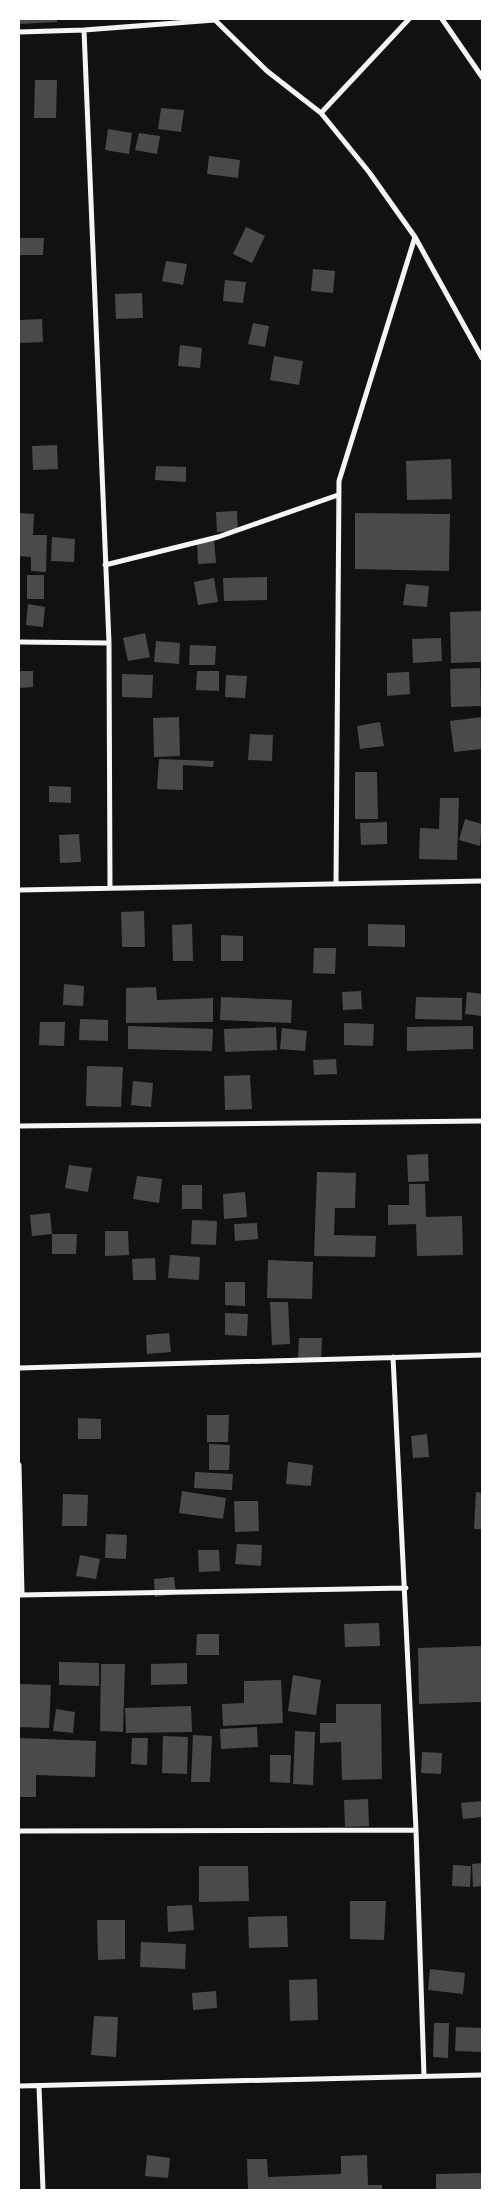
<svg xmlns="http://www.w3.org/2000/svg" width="501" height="2209" font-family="Jost,sans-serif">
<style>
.building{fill:#4a4a4a}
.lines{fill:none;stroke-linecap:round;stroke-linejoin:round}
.minor{stroke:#f5f5f5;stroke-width:5}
</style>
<rect width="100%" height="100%" fill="#111"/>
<!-- building -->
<path class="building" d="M19 19H57V22L19 24Z
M35 80H57L56 118H34Z
M161 108 184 110 181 132 158 129Z
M108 129 132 133 129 154 105 150Z
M139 133 160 136 157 154 135 150Z
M209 156 240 160 238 178 207 174Z
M246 227 265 236 252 263 233 254Z
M19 238H44L43 255H19Z
M166 261 187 264 183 285 162 281Z
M313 269 335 271 333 293 311 291Z
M225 280 246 282 243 303 223 301Z
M142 293 143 318 116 319 115 294Z
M42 319 43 342 19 343V320Z
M253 323 269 326 265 347 248 344Z
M180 345 202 348 200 368 178 366Z
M274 356 303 361 299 385 270 380Z
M57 445 58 469 33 470 32 446Z
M451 459 452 499 407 500 406 461Z
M156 466 186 467V482L155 480Z
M237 511 238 531 217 532 216 512Z
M19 513 34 514 33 535H47L46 572 31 571V557L19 556Z
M355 513 450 514 449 571 355 569Z
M52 537 75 539 74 562 51 561Z
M214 539 216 563 198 564 197 541Z
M27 575H44V599H27Z
M267 577V600L224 601 223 578Z
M214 578 218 602 198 605 194 582Z
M406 584 429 586 427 607 403 605Z
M28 604 45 607 43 627 26 625Z
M482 611 481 662 451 663 450 612Z
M145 633 150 657 128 661 123 638Z
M441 638 442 661 413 663 412 639Z
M156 641 180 643 179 664 154 662Z
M190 645 216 646 215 665H189Z
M480 668 481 706 451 707 450 669Z
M19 671H33V687L19 688Z
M197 671H219V691L196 690Z
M409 672 410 694 387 696V673Z
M122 674 153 675 152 698 122 697Z
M226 675 247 676 245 698 225 697Z
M179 717 180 756 154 757 153 718Z
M482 717V749L454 752 450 721Z
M380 722 384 746 360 749 357 726Z
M250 734 273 735 272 761 248 760Z
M159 759 214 761 213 767 183 765V790L157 789Z
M355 772H377L378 819H355Z
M49 786 71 787V803L49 802Z
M440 798H459L457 860 419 859 420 828 439 829Z
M465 819 482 824 480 846 459 840Z
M387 822V844L361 845 360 823Z
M79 834 81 862 60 863 59 835Z
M144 911 145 947H122L121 912Z
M192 924 193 961H173L172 925Z
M368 924 405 925V947L368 946Z
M221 935 243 936V961H221Z
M314 948H336L335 974 313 973Z
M64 984 84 986 83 1006 63 1005Z
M156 987 157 1000 213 998V1022L126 1023V988Z
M361 991 362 1009 343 1010 342 992Z
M467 992 482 994V1016L465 1014Z
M221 997 292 1000 291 1023 220 1020Z
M416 997 462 998V1020L415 1019Z
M80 1019 108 1020V1041L79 1040Z
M40 1022H65L64 1046 39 1045Z
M344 1023 374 1024 373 1046 344 1045Z
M128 1026 213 1029 212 1051 128 1049Z
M473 1026V1049L407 1051V1027Z
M276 1027 277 1050 225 1052 224 1029Z
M282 1028 307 1031 305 1051 280 1049Z
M336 1059 337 1074 314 1075 313 1060Z
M87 1066 123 1067 121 1107 86 1106Z
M250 1075 252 1109 225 1110 224 1076Z
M133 1081 153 1083 151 1107 131 1105Z
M428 1154 429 1181 408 1182 407 1155Z
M69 1165 92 1168 88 1192 65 1188Z
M317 1172 356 1173 355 1208H335L334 1235 376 1236 375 1257 314 1256Z
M137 1176 162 1179 159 1203 133 1199Z
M409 1184H425L426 1217 462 1216 463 1255 417 1256 416 1224 388 1225V1205H409Z
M182 1185H202V1209H182Z
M245 1192 247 1217 224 1219 223 1194Z
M50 1213 52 1234 32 1236 30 1215Z
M192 1220 217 1221 216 1245 191 1244Z
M257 1223 258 1239 235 1241 234 1224Z
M105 1231H128L129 1255 105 1256Z
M52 1234H77L76 1254H52Z
M170 1255 200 1257 199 1280 168 1278Z
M155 1258 156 1280H133L132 1259Z
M268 1260 313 1262 312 1299 267 1298Z
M225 1282H245V1306L225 1305Z
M270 1302H288L290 1344 272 1345Z
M225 1313 248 1314 247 1336 225 1335Z
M169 1333 171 1352 147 1354 146 1335Z
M299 1338H322L321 1360 298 1359Z
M207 1415H229L228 1442H207Z
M78 1418 101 1419V1439H78Z
M427 1434 429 1457 413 1458 411 1436Z
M209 1444 230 1445 229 1470H209Z
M288 1462 313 1465 311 1486 286 1484Z
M195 1472 233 1474 232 1490 194 1488Z
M182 1491 226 1498 223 1519 179 1513Z
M476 1492 482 1493V1529H474Z
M63 1494 88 1495 87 1526H62Z
M234 1501H258L259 1531 235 1532Z
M106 1534 127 1535 126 1559 105 1558Z
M237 1544 262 1545 261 1566 235 1564Z
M198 1550H219L220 1571 199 1572Z
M80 1555 100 1559 96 1579 76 1576Z
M174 1577 176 1594 155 1597 154 1579Z
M379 1623 380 1646 345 1647 344 1624Z
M197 1634H219V1655H196Z
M482 1646V1702L419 1704 418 1648Z
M59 1662 99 1663V1686L59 1685Z
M187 1663V1684L151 1685V1664Z
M101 1664H125L123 1732 100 1731Z
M293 1675 321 1680 316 1715 288 1711Z
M281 1680 283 1723 223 1726 222 1704 244 1703V1681Z
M19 1684 51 1685 49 1728 19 1727Z
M336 1704H381L382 1779 342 1780 341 1742 320 1743V1723H336Z
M191 1706 192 1732 126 1733 125 1708Z
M56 1709 75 1712 73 1733 53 1731Z
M257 1727 258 1747 221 1749 220 1729Z
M295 1731 315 1732 313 1785 293 1784Z
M193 1735 212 1736 210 1782H191Z
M163 1736 188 1737 187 1774 162 1773Z
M19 1738 96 1741 95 1777 36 1775V1797H19Z
M132 1738H148L147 1765 131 1764Z
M422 1752 442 1753 441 1774 421 1773Z
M270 1755H291L290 1783 270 1782Z
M368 1799 369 1826 345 1827 344 1800Z
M482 1801V1817L463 1819 461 1803Z
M482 1863V1886L473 1887 472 1864Z
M453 1865 471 1866 470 1887 452 1886Z
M199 1866H248L249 1901 199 1902Z
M350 1901H386L384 1940 350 1939Z
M192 1905 194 1930 168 1932 167 1906Z
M287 1916 288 1947 249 1948 248 1917Z
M97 1920H125V1959L98 1960Z
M141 1942 186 1944 185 1969 140 1967Z
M430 1969 465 1973 463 1994 428 1990Z
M317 1979 318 2020 290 2021 289 1980Z
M216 1991 217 2008 193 2010 192 1993Z
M94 2016 118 2017 116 2057 91 2055Z
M434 2023H449L448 2058 433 2057Z
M456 2027 482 2028V2052L455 2051Z
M147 2155 170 2158 168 2178 145 2176Z
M367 2155 368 2185H382V2190H248L247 2159H267L268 2177 341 2174V2156Z
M482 2173V2190H436V2174Z"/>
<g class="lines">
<!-- minor -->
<path class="minor" d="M214 19 267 71 321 113 369 172 415 237 482 358
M442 19 482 77
M84 30 109 643 110 888
M19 32 84 30 215 20
M321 113 409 19
M105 565 218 537 338 495
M19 642 109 643
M336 884 339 481 415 237
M19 890 482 881
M19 1126 482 1121
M393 1357 416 1830 424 2076
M19 1368 482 1355
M19 1465 22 1594
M19 1595 406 1588
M19 1831 416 1830
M19 2086 482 2075
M39 2086 43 2190"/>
</g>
<!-- border -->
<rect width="501" height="2209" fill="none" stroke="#ffffff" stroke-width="40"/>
</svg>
